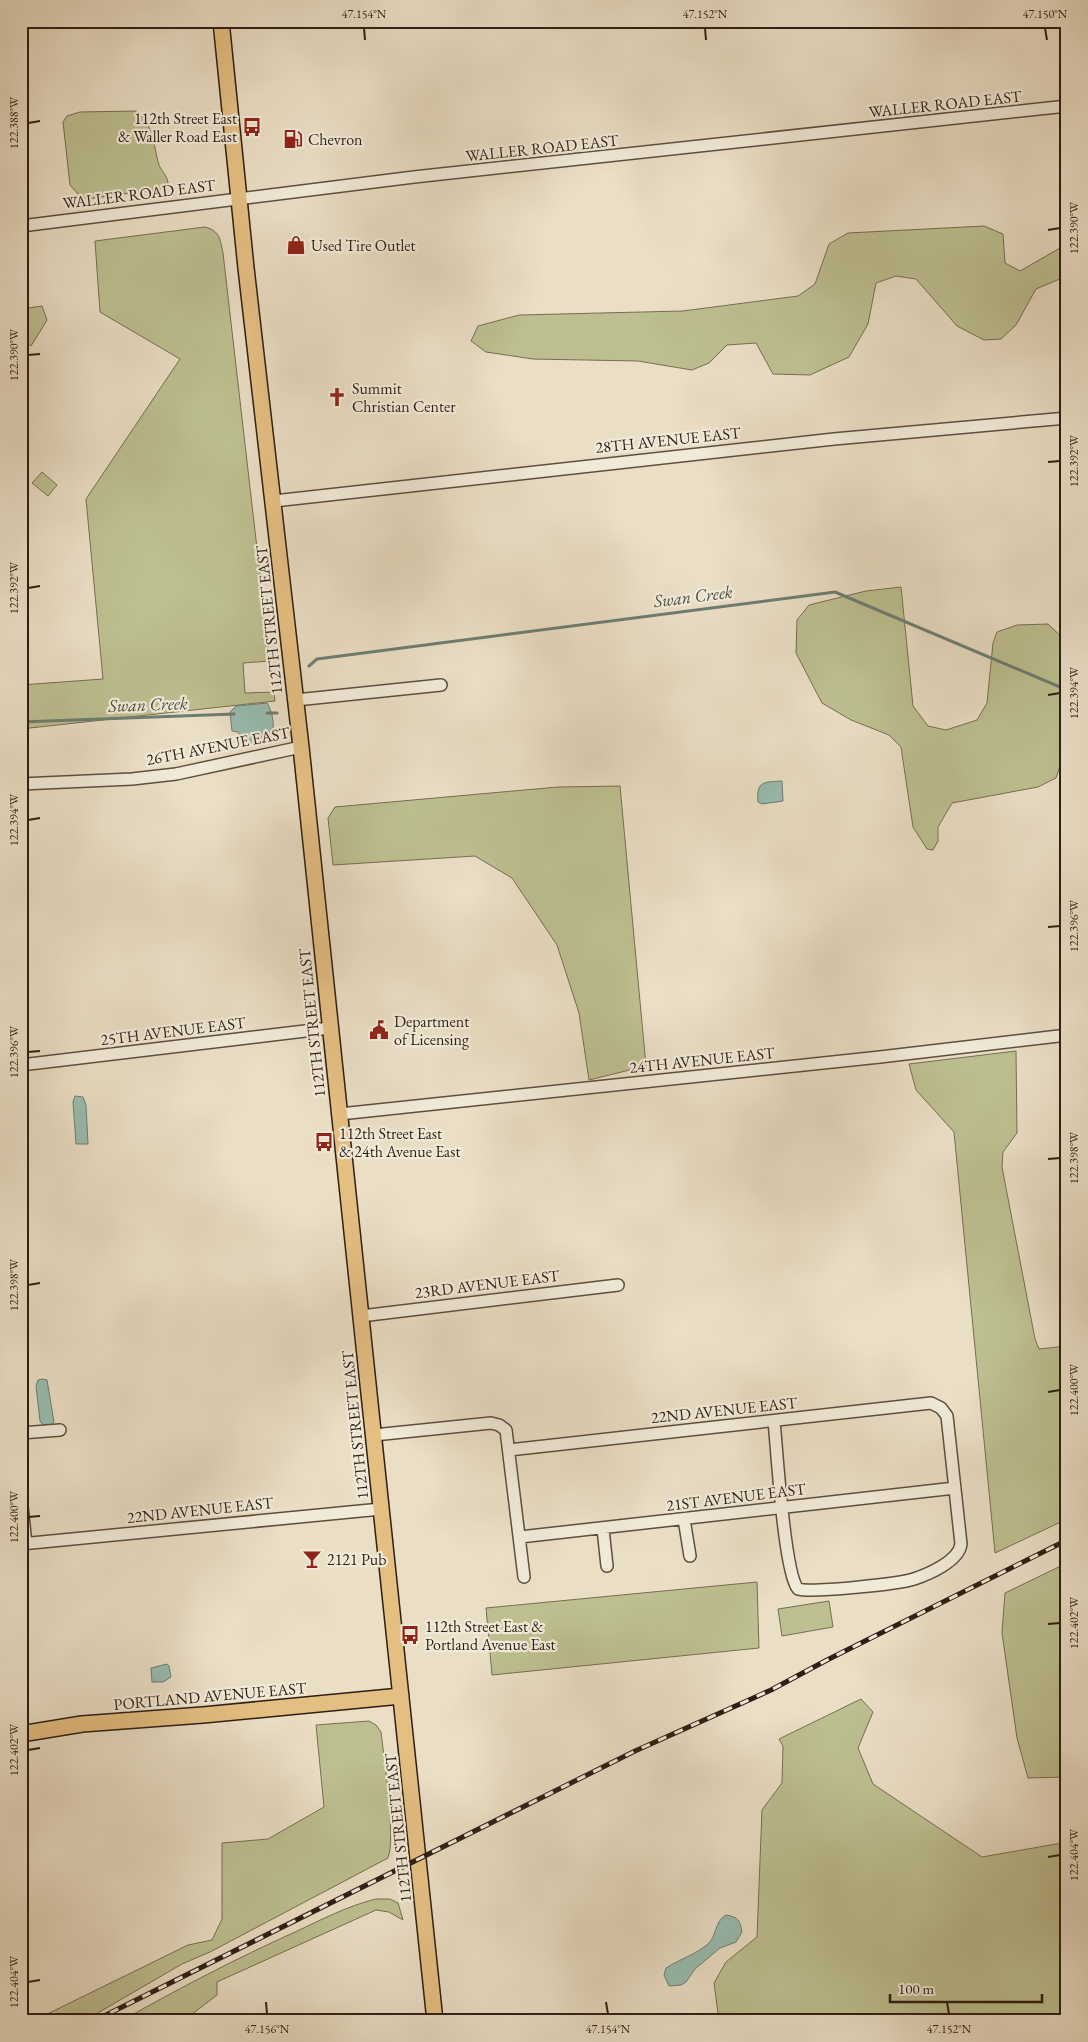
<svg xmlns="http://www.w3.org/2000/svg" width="1088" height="2042" font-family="'EB Garamond',serif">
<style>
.green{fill:#bdbf90;stroke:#766e52}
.water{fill:#98bcb0;stroke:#6e7d71}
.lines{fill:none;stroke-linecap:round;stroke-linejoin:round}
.stream{stroke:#6e7d71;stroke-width:3}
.minor-casing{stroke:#5d4e40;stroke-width:14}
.major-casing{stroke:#2e1e13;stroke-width:18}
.minor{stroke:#f1ead9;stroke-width:11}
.major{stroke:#e5bf82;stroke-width:15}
.rail-casing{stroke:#2e1e13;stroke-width:5}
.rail{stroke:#f1ead9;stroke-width:3;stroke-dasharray:9;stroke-linecap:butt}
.ticks{fill:none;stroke:#2e1e13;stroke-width:2}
.labels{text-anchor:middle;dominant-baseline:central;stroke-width:4.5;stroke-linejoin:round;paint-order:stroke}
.street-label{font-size:16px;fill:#2e1e13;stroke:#f1ead9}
.poi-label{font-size:16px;fill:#2e1e13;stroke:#f1ead9;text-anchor:start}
.water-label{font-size:18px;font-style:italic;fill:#4e4d42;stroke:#f1ead9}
.neatline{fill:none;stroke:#2e1e13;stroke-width:2}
.ticks-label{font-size:12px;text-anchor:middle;fill:#2e1e13}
</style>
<rect width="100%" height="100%" fill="#eadec5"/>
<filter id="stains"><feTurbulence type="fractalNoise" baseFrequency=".004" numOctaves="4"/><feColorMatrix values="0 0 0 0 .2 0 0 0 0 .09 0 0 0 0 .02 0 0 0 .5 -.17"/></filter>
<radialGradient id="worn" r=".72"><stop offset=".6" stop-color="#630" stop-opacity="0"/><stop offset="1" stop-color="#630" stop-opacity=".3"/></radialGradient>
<!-- green -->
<path class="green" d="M135 111C154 123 153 145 159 165 162 172 167 175 168 183L159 189 87 199 77 193 70 185 63 122 67 116 80 112Z
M984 226 1003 234 1005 263 1020 271 1067 244V276L1036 289 1016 325 1001 339 984 340 957 326 916 279 896 276 876 283 868 324 849 357 810 375 773 374 756 343 727 345 709 363 692 370 638 361 533 359 486 352 471 341 478 326 519 315 683 311 798 296 815 284 829 244 848 233Z
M205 227C220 231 220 239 223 253L270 661 243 663 245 693 274 692 275 701 21 729V685L103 679 86 499 180 359 100 312 95 241Z
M42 306 47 320 31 346 21 339V309Z
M42 472 57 485 48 496 32 483Z
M901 587 913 706 928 726 946 730 977 720 987 703 993 643 997 632 1017 625 1048 624 1067 642V746L1056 778 1038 787 952 803 938 827V841L933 850 927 849 913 827 901 747 889 735 851 720 822 703 796 653 797 620 809 605 866 591Z
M620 786 646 1066 589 1080 579 1013 557 945 512 878 475 856 333 865 328 818 335 807 558 787Z
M1016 1051 1017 1133 1003 1152 1002 1167 1035 1339 1039 1349 1067 1346V1519L995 1553 954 1132 916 1090 909 1064Z
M1067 1563V1777L1028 1778 1017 1738 1002 1633 1005 1593Z
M757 1582 759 1648 492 1675 486 1608Z
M829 1601 833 1627 782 1636 778 1609Z
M861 1699 873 1712 858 1748 873 1784 982 1857 1062 1843 1067 1849V2021H719L714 1983 726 1962 757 1937 762 1810 782 1783 783 1746 779 1739Z
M369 1721 376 1725 381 1732C384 1759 396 1837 388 1858L210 1952 182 1964 84 2021H33L188 1945 212 1940 222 1919V1843L268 1839 324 1807 316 1725Z
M376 1899H390L398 1903 403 1920 389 1912 376 1910 217 1982V1995L187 2018V2021H121C178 1989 235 1959 295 1932 321 1920 347 1906 376 1899Z"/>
<!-- water -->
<path class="water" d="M267 703C273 711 276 731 270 740L245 745 238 732 232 731 230 712 236 706Z
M782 781 783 801 762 804 758 802C756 781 764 782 782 781Z
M75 1096 83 1097 86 1105 88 1144H76L73 1102Z
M43 1379 47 1380 54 1422 52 1425H43L40 1421 36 1386 38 1380Z
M167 1664 169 1666 171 1677 163 1682H152L151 1668Z
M726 1915C738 1917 740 1920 742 1932L736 1942 720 1948 695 1969 686 1982 681 1985 669 1986 664 1975 666 1968C680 1959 695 1955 708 1944 717 1936 714 1922 726 1915Z"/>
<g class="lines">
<!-- stream -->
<path class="stream" d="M309 666 317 659 835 592 1067 690
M267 713H277
M21 722 234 714"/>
<!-- minor casing -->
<g class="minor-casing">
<path id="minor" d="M21 226 414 177 1067 106
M274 501 834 439 1067 418
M296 700 441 685
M21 784 132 779 176 774 301 747
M21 1065 330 1028
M340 1114 880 1057 1067 1035
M361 1316 618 1285
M21 1433 60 1430
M374 1435 491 1423 499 1425 506 1430 524 1577
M509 1450 931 1403 941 1408 947 1416 961 1544C959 1561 929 1574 914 1579 898 1584 812 1593 798 1589 784 1573 777 1450 774 1421
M21 1497 26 1544
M684 1519 690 1556
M603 1529 607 1566
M520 1537 955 1488
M21 1544 381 1509"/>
</g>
<!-- major casing -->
<g class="major-casing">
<path id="major" d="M221 21 246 268 301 747 435 2021
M21 1734 82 1724 203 1715 401 1696"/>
</g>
<!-- minor -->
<use href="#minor" class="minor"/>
<!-- major -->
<use href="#major" class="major"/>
<!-- rail casing -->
<g class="rail-casing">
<path id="rail" d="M94 2021 635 1751 771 1690 827 1660 1067 1540"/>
</g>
<!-- rail -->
<use href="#rail" class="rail"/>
</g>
<!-- ticks -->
<path class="ticks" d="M364 28 365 40M705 28 706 40M1045 28 1047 40M28 123 40 121M1048 230 1060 228M28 355 40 354M1048 462 1060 461M28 588 40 586M1048 695 1060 693M28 820 40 818M1048 927 1060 926M28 1052 40 1051M1048 1159 1060 1158M28 1285 40 1283M1048 1392 1060 1390M28 1517 40 1516M1048 1624 1060 1623M28 1750 40 1748M1048 1857 1060 1855M28 1982 40 1980M266 2002 267 2014M606 2002 608 2014M947 2002 949 2014"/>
<!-- icons -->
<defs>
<g id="bus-bare" transform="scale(1.5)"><path d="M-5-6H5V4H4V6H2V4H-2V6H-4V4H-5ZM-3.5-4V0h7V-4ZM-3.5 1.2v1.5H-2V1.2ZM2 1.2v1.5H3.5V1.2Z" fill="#8f2418" stroke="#f1ead9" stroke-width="2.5" paint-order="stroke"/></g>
<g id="fuel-bare" transform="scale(1.5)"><path d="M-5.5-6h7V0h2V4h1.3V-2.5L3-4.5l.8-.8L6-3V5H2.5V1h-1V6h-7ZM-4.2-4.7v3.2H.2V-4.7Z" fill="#8f2418" stroke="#f1ead9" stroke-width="2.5" paint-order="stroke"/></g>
<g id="shop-bare" transform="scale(1.5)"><path d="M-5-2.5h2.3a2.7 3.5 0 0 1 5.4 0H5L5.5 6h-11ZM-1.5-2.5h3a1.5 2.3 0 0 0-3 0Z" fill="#8f2418" stroke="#f1ead9" stroke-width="2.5" paint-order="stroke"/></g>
<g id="church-bare" transform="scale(1.5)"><path d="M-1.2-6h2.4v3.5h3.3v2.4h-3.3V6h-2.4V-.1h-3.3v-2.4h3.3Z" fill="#8f2418" stroke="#f1ead9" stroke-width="2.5" paint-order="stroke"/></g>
<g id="civic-bare" transform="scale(1.5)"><path d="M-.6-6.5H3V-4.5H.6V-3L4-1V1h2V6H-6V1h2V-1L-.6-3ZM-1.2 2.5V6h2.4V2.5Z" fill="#8f2418" stroke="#f1ead9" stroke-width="2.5" paint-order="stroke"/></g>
<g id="bar-bare" transform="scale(1.5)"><path d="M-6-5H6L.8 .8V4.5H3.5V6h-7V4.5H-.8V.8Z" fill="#8f2418" stroke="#f1ead9" stroke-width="2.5" paint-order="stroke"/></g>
</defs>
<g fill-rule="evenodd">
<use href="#bus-bare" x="252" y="127"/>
<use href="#fuel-bare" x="293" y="139"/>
<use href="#shop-bare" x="296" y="245"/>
<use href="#church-bare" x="337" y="397"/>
<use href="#civic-bare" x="379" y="1030"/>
<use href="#bus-bare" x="324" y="1142"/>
<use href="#bar-bare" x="312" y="1559"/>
<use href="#bus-bare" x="410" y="1635"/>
</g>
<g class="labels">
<!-- street labels -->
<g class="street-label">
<text transform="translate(945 104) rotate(-6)">WALLER ROAD EAST</text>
<text transform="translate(542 148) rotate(-6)">WALLER ROAD EAST</text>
<text transform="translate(139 194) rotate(-7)">WALLER ROAD EAST</text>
<text transform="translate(668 440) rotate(-6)">28TH AVENUE EAST</text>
<text transform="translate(269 620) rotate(-96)">112TH STREET EAST</text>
<text transform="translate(218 746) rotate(-11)">26TH AVENUE EAST</text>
<text transform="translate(312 1023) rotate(-96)">112TH STREET EAST</text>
<text transform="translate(173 1031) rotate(-7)">25TH AVENUE EAST</text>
<text transform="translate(702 1060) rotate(-6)">24TH AVENUE EAST</text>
<text transform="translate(487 1284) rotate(-7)">23RD AVENUE EAST</text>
<text transform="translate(724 1410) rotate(-6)">22ND AVENUE EAST</text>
<text transform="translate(355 1425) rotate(-96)">112TH STREET EAST</text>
<text transform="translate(736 1497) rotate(-7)">21ST AVENUE EAST</text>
<text transform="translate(200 1510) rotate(-6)">22ND AVENUE EAST</text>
<text transform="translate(210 1696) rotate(-5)">PORTLAND AVENUE EAST</text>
<text transform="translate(398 1828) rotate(-96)">112TH STREET EAST</text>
</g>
<!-- poi labels -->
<g class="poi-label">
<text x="237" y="118" text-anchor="end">112th Street East<tspan x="237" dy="18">&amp; Waller Road East</tspan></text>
<text x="308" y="139">Chevron</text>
<text x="311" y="245">Used Tire Outlet</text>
<text x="352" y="388">Summit<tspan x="352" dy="18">Christian Center</tspan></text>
<text x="394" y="1021">Department<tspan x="394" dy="18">of Licensing</tspan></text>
<text x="339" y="1133">112th Street East<tspan x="339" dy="18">&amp; 24th Avenue East</tspan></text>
<text x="327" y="1559">2121 Pub</text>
<text x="425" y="1626">112th Street East &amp;<tspan x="425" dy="18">Portland Avenue East</tspan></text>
</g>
<!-- water labels -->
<g class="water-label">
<text transform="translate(693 596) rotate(-7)">Swan Creek</text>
<text transform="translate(148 704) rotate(-2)">Swan Creek</text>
</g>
</g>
<!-- margin -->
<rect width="1088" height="2042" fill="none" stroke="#eadec5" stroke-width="55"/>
<!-- scale -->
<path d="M890 1994v8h152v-8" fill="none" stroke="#2e1e13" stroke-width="2.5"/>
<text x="898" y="1994" font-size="15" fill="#2e1e13" stroke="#f1ead9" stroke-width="4" paint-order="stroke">100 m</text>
<rect x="28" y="28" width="1032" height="1986" class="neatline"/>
<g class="ticks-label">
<text x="364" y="18">47.154°N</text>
<text x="705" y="18">47.152°N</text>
<text x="1045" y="18">47.150°N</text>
<text transform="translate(14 123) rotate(-90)" y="4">122.388°W</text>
<text transform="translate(1074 228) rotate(-90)" y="4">122.390°W</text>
<text transform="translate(14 355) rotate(-90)" y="4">122.390°W</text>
<text transform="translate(1074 461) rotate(-90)" y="4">122.392°W</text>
<text transform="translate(14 588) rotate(-90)" y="4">122.392°W</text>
<text transform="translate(1074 693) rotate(-90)" y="4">122.394°W</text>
<text transform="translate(14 820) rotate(-90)" y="4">122.394°W</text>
<text transform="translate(1074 926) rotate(-90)" y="4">122.396°W</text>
<text transform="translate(14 1052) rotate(-90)" y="4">122.396°W</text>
<text transform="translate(1074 1158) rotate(-90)" y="4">122.398°W</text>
<text transform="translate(14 1285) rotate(-90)" y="4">122.398°W</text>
<text transform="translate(1074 1390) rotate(-90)" y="4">122.400°W</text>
<text transform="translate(14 1517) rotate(-90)" y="4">122.400°W</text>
<text transform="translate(1074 1623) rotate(-90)" y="4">122.402°W</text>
<text transform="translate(14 1750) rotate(-90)" y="4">122.402°W</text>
<text transform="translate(1074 1855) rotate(-90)" y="4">122.404°W</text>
<text transform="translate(14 1982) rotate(-90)" y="4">122.404°W</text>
<text x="267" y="2033">47.156°N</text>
<text x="608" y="2033">47.154°N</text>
<text x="949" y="2033">47.152°N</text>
</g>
<rect width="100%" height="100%" filter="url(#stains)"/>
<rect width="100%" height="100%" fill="url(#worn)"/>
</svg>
